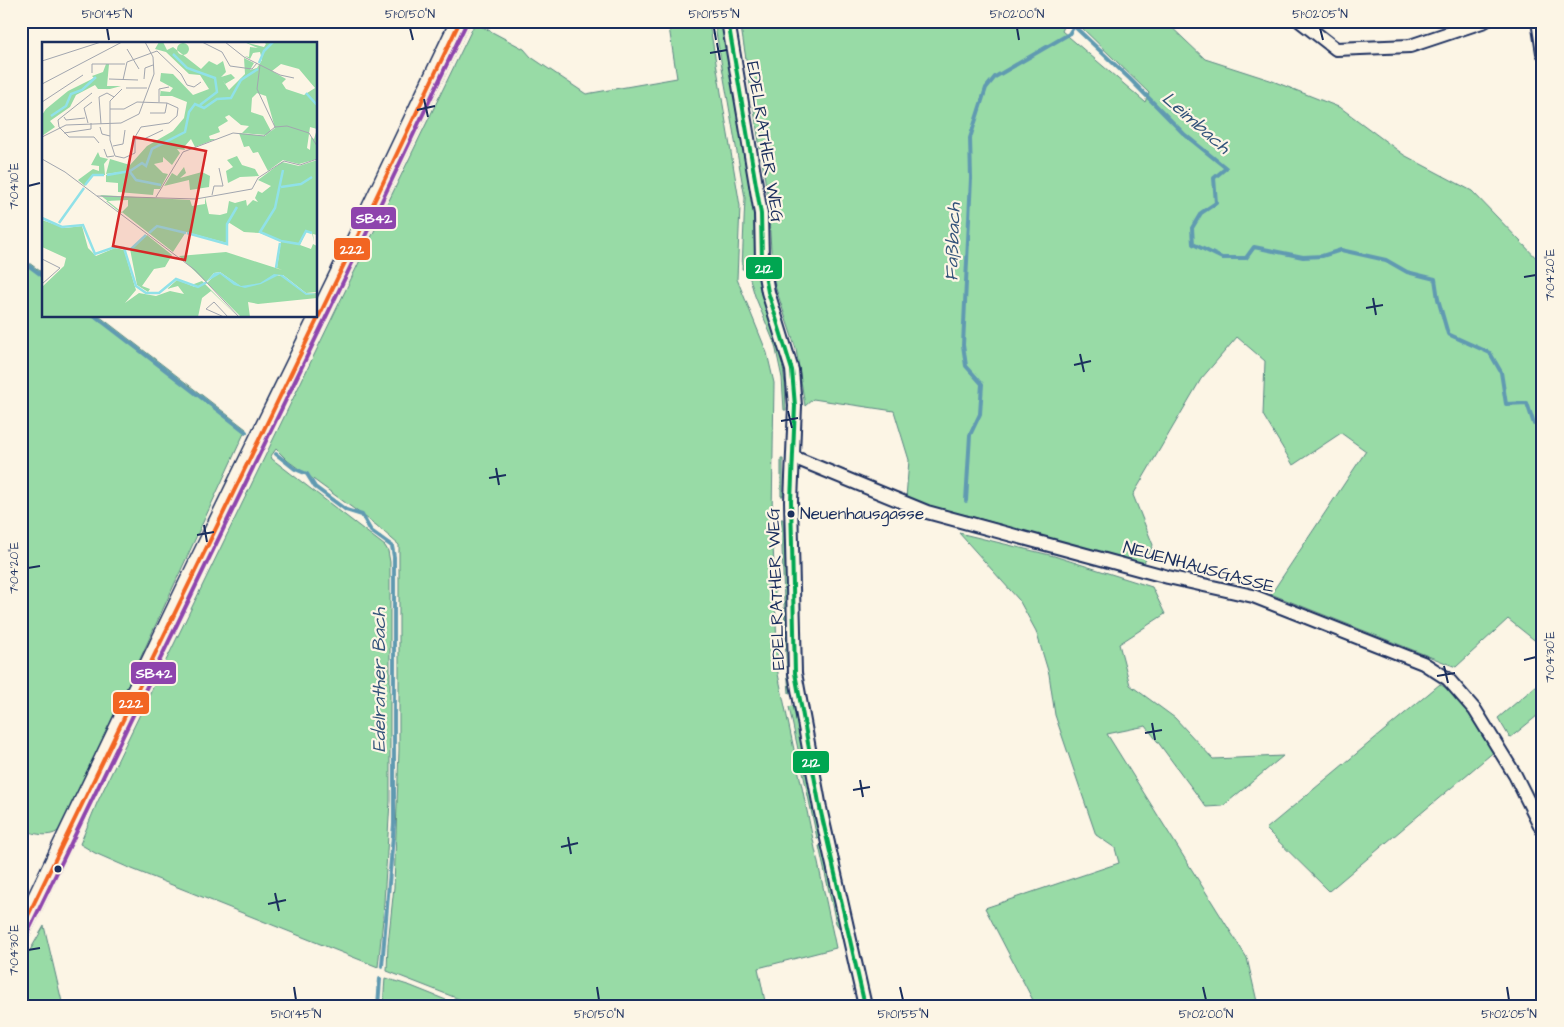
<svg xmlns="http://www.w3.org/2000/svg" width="1564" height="1027" font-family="'Architects Daughter',sans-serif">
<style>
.green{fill:#98dba6;stroke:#5a8582}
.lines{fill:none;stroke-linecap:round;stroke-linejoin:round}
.stream{stroke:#619ab1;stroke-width:4}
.street-casing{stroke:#1b2f5e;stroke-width:16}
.secondary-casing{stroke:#1b2f5e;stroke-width:21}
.street{stroke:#fcf5e5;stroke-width:12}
.secondary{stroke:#fcf5e5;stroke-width:18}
.bus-1-casing{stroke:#fcf5e5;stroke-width:8}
.bus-2-casing{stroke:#fcf5e5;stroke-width:8}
.bus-3-casing{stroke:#fcf5e5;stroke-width:8}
.bus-1{stroke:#f26522;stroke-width:4}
.bus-2{stroke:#8e44ad;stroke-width:4}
.bus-3{stroke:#00a651;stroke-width:4}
.ticks{fill:none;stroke:#1b2f5e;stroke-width:2}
.bus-dot{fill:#1b2f5e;stroke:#fcf5e5;stroke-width:2}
.labels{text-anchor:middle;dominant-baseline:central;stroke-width:4.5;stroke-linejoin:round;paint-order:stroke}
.bus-label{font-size:17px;fill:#1b2f5e;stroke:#fcf5e5;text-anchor:start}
.street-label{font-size:18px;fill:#1b2f5e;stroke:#fcf5e5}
.water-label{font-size:19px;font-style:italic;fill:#32537a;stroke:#fcf5e5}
.inset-river{fill:none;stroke:#90e1e8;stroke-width:2.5}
.inset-road{fill:none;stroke:#a2a6af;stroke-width:1}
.view{fill:#d62828;fill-opacity:0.15;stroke:#d62828;stroke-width:2.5}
.inset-edge{fill:none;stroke:#1b2f5e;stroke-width:2.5}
.line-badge{stroke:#fcf5e5;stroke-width:2}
.badge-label{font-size:14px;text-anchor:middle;font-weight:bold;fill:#fff}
.neatline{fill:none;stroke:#1b2f5e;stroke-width:2}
.ticks-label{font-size:12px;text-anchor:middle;fill:#1b2f5e}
</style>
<rect width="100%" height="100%" fill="#fcf5e5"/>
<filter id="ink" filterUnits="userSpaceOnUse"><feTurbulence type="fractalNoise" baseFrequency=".02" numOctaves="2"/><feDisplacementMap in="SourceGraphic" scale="10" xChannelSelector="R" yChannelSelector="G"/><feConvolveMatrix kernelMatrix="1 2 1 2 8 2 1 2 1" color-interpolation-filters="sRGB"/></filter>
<g filter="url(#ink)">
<!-- green -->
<path class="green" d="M476 21H481L479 25 524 49 531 57 586 94 677 78 668 21H709L740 206 737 279 767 353 774 383 772 516 778 674 836 948 758 968 766 1006H477L387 971 388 944 394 887 399 750V545L376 525 288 461 276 449 271 456 272 459 385 546 388 551 390 562V801L383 919 378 967 127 867 95 853 80 844 97 803Z
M714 21H722L754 202 760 287 782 360 785 384 786 410H784L782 378 775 345 755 296 747 269H742L745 198Z
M740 21H1067L1062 31 1145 102 1149 93 1078 24V21H1165L1205 59 1270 80 1341 108 1404 155 1472 191 1543 265V647L1508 619 1456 667 1271 594 1366 451 1341 433 1293 465 1263 415 1265 361 1237 337 1201 379 1133 495 1153 545 1143 565 967 515 931 508 906 498 909 460 894 411 813 399 805 406 796 349 775 286 772 267 768 199Z
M21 257 44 274V316H99L246 429 63 826C53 840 36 834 21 830Z
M781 459H783V496H781Z
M781 519H783L788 626 793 692 789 693 786 656Z
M959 533 1054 556 1152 587 1165 614 1119 644 1130 685 1175 718 1213 759 1283 756 1223 806 1206 807 1146 726 1107 734 1247 958 1258 1006H1036L985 908 1119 863 1115 848 1096 835 1055 715 1049 674 1036 631 1019 600Z
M1543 676V711L1510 738 1498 718 1543 680Z
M1440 684 1458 697 1496 750 1329 891 1266 829Z
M795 705 823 838H817L789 707Z
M825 845 844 935 836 923 819 846Z
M44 926 63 1006H21V966Z
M385 978 411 986 461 1006H383Z"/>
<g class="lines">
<!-- stream -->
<path class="stream" d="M1073 21 1074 26 1130 79 1184 134 1226 168 1214 178 1216 203 1201 213 1192 228 1193 244 1222 258H1246L1254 247 1303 257 1322 256 1341 250 1386 260 1407 272 1435 279 1438 299 1448 334 1490 353 1501 372 1506 404 1527 403 1534 424 1543 423
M21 260 44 277
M95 316 246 432
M276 454 295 469 307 474 315 487 346 510 362 515 371 531 392 546 394 557V824L382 966
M966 501 970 435 980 414 982 384 966 366 963 345 971 178 970 138 986 88 995 77 1069 34 1074 26
M378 1006 380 979"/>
<!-- street casing -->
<g class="street-casing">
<path id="street" d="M728 21 761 214 762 259 768 292 792 370 795 406 791 501 795 673 820 808 865 1006
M1300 21 1336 49 1410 46 1485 21
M1538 21 1543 53
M793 457 927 512 1168 577 1253 596 1423 663 1448 679 1475 710 1515 775 1543 831"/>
</g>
<!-- secondary casing -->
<g class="secondary-casing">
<path id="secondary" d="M21 931 199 561 352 248 460 21"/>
</g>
<!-- street -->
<use href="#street" class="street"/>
<!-- secondary -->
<use href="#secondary" class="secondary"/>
<!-- bus-1 casing -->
<g class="bus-1-casing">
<path id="bus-1" d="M21 930 352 248 460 21"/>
</g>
<!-- bus-2 casing -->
<g class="bus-2-casing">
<path id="bus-2" d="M27 934 358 251 466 24"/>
</g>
<!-- bus-3 casing -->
<g class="bus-3-casing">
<path id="bus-3" d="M728 21 761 214 762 259 768 292 792 370 795 406 791 501 795 673 820 808 865 1006"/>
</g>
<!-- bus-1 -->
<use href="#bus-1" class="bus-1"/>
<!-- bus-2 -->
<use href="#bus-2" class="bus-2"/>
<!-- bus-3 -->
<use href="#bus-3" class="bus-3"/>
</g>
</g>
<!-- ticks -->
<path class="ticks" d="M107 28 109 40M410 28 413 40M714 28 716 40M1017 28 1019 40M1320 28 1323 40M717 43 720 60M710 53 727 50M424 99 428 117M417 110 435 106M28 186 40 183M1524 277 1536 275M1373 298 1376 315M1366 308 1383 305M1080 354 1084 372M1074 365 1091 361M788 411 792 428M781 421 798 418M496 468 499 485M489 478 506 475M204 525 207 542M197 535 214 532M28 568 40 566M1524 660 1536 657M1444 666 1448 683M1437 676 1455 673M1152 723 1155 740M1145 733 1162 730M860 780 863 797M853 790 870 787M568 837 571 854M561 847 578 843M275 893 279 911M268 904 286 900M28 950 40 948M294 987 296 1000M597 987 599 1000M900 987 903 1000M1203 987 1206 1000M1507 987 1509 1000"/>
<!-- markers -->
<g class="bus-dot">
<circle cx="791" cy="514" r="4.5"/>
<circle cx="58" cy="869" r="4.5"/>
</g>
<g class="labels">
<!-- bus labels -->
<g class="bus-label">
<text x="800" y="514">Neuenhausgasse</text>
</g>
<!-- street labels -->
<g class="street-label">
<text transform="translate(765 142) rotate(81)">EDELRATHER WEG</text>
<text transform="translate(1199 567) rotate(15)">NEUENHAUSGASSE</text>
<text transform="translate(776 589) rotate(-92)">EDELRATHER WEG</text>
</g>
<!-- water labels -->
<g class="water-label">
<text transform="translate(1196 123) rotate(41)">Leimbach</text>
<text transform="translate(953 242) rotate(-88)">Faßbach</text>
<text transform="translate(379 680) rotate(-90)">Edelrather Bach</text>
</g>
</g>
<!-- overview -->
<g transform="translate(42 42)">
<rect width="275" height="275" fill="#fcf5e5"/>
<path d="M117 0H121L125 8 131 5 159 27 167 19 175 23 181 19 184 30 179 35 189 32 193 36 183 42 180 37 187 48 203 32 202 16 212 21 208 28 215 26 220 18 218 10 211 11 208 17 203 14 207 15 208 5 216 6 202 0 222 5 224 2 222 0H275V87L268 85 265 106 268 108 269 95 272 97 275 87V117L257 122 241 118 226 129 216 110 211 111 207 104 202 105 197 91 223 94 233 86 224 54 215 51 210 56 209 70 221 74 229 89 224 93 200 91 207 84 199 83 187 73 183 75 186 79 176 85 178 90 167 94 168 97H174L153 105 149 97 142 105 143 108 135 107 138 111 130 123 121 115V120L112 122 121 131 126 132 118 147H112L111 153 76 150V141L64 140V133L78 130 64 132 68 117 88 123 105 104 131 89 142 76 145 60 130 54H118L119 46V49L128 50 131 46 118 39 119 31 131 32 151 53 167 47 158 33 147 32 124 10 113 7ZM239 22 257 27 273 46 262 53 244 47 240 41 244 37 230 29ZM135 7a6 6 0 1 1 12 0a6 6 0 1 1-12 0ZM64 22H67L65 44H79L68 47H56L53 43 34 53 28 65 8 79 13 85 0 94V73L4 67 26 49 52 36 50 34 61 30ZM56 110 58 115 66 117 62 122 63 133H50L43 144 36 138 51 127 57 129V124L49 123ZM195 114 200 123 213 127 217 134 198 135 186 141 184 129 191 125 185 118ZM275 118V193L271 192 272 200 270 191 264 189 258 203 269 207 271 202 275 204V250L264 251 241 233H233L241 234 264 252 275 251V256L216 262 206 260 208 275H199L165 241 175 231 180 232 192 242 198 244 178 230 172 231 164 240 137 214 184 210 240 228 235 226 239 199 218 191 202 190 186 180 185 201 144 190 131 210 58 153 148 158 150 164 163 162V155L167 172 178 173 185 171 187 159 193 161 204 158 205 164 211 158 216 160 213 156 216 149 220 151 229 144 216 138 240 120 257 124ZM86 158V164L79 171 64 159ZM142 125 144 131 138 136 160 130 168 134 167 145 148 148 147 138 122 144 130 131 135 134ZM0 178 23 186 40 184 46 206 54 214 73 206 82 208 94 248 83 261 97 251 114 254 128 249 142 252 136 244 125 247 135 238 153 245 152 242 160 239 196 275 169 249 160 256 156 275H0V245L22 224 24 216 0 205ZM105 193 130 213 123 225 112 227 100 244 108 247 106 250 95 243 88 207Z" fill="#98dba6" fill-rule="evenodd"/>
<path d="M178 230 199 244 218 241 232 232 241 233 264 251 275 252 264 253 237 233 219 242 203 246 192 243 178 232 164 240 172 231Z" fill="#90e1e8"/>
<path class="inset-river" d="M131 12 145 26 173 36 175 50 158 63M217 21 222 9 231 0M264 51 275 63M9 74 24 64 29 52 40 48 54 35M88 130 94 138 119 143M65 133 88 129 100 121 104 124 110 107 143 90 147 70 153 62 162 66 175 57 189 56 199 38 216 27M43 143 51 133H62M239 145 259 142 270 135M0 176 20 185 41 183 53 212 73 205 82 206 94 244 104 251H117L134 237 156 245 165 240M17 181 42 146M107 191 115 184 144 191M145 191 185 202V182L195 165M239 199 218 190 233 166 241 128M239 199 257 202 264 189 270 191M83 207H89L104 193M234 226 238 201"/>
<path class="inset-road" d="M160 0 180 10 188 24 210 27 215 21M183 0 202 15 238 33 252 36M85 7 97 27M0 19 59 0M218 23 215 47 233 85M50 31V22H83M67 37 96 38M102 37 103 26 111 23M81 38 85 20 115 9 139 32 145 43 152 45 159 40M0 42 80 0M84 46H105M0 60 41 33M117 60V47L127 45M68 67H82L95 60 125 61 136 66 135 74 127 81 99 85 93 95V111L82 116 73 114 68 98V59L80 47M108 71H123L125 61M22 75 24 78 43 76M46 81 42 66 50 60M59 82 57 55 65 51 72 55M17 85 16 78 50 51M17 85 27 95H52L57 101M58 85 60 92 68 94M233 85 245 84 267 91 275 104M22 91 49 87V81M0 95 24 83 79 81 97 72 112 32 111 15 103 0M93 97H102L121 88M71 104 81 102 83 88M62 107 65 115 72 114M0 117 23 130 153 228 197 275M170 153 172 144H181L177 126M55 154 154 157 210 147 216 136 242 119 258 123 275 117M114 155 141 110 191 91 222 94 233 85M0 217 18 226 0 242M182 275 164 267 172 260 186 275"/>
<path class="view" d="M92 95 164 109 143 218 71 204Z"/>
<rect width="275" height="275" class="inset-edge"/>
</g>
<g class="line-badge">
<rect x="350" y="206" width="47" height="24" rx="5" fill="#8e44ad"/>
<rect x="333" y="237" width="38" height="24" rx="5" fill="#f26522"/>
<rect x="745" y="256" width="38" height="24" rx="5" fill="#00a651"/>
<rect x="130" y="661" width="47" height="24" rx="5" fill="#8e44ad"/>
<rect x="112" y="691" width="38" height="24" rx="5" fill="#f26522"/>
<rect x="792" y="750" width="38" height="24" rx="5" fill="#00a651"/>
</g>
<g class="badge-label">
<text x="374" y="223">SB42</text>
<text x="352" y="254">222</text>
<text x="764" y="273">212</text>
<text x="154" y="678">SB42</text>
<text x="131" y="708">222</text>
<text x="811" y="767">212</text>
</g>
<!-- margin -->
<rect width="1564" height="1027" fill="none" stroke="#fcf5e5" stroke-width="55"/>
<rect x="28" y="28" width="1508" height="972" class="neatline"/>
<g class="ticks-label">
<text x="107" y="18">51°01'45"N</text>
<text x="410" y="18">51°01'50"N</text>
<text x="714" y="18">51°01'55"N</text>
<text x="1017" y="18">51°02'00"N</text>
<text x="1320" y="18">51°02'05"N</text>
<text transform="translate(14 186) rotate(-90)" y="4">7°04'10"E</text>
<text transform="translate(1550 275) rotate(-90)" y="4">7°04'20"E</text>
<text transform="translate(14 568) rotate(-90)" y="4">7°04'20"E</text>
<text transform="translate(1550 657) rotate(-90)" y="4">7°04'30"E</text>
<text transform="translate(14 950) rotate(-90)" y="4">7°04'30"E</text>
<text x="296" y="1018">51°01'45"N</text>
<text x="599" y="1018">51°01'50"N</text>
<text x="903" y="1018">51°01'55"N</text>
<text x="1206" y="1018">51°02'00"N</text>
<text x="1509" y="1018">51°02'05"N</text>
</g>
</svg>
